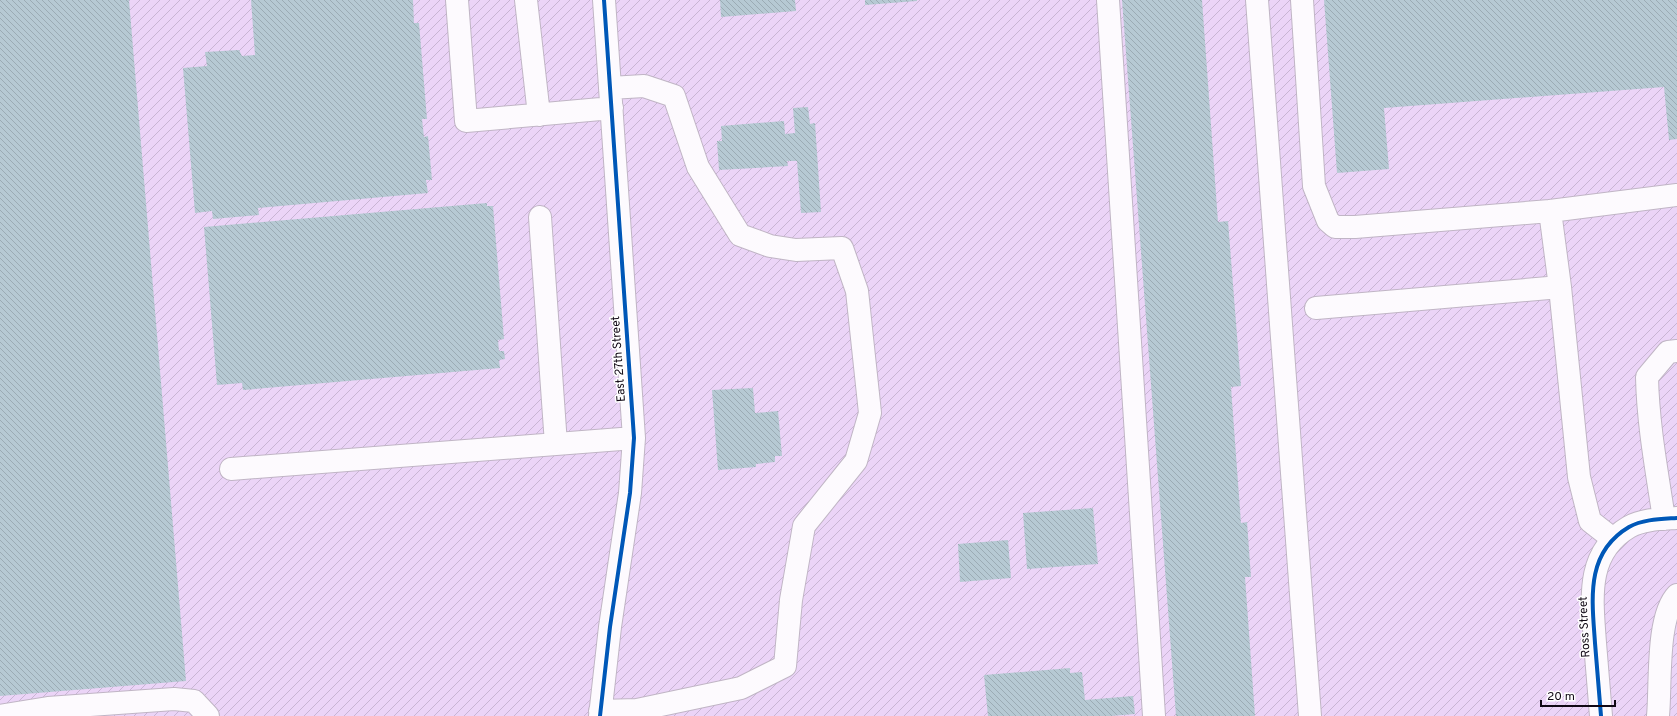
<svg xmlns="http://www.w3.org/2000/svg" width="1677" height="716" font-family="Overpass,sans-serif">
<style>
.industrial{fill:url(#industrial-furrows)}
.building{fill:url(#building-back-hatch)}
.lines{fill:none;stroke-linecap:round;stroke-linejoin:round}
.minor-casing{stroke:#c0b5c5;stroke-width:24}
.minor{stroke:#fdfafe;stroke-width:22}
.cycleway-casing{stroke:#fff;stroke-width:6}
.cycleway{stroke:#0057b8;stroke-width:4}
.labels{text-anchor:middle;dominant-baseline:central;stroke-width:3;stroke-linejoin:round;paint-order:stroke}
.street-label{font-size:12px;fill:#100814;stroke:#fff}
</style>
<defs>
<pattern id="industrial-furrows" width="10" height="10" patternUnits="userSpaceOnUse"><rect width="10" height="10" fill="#ebd4f7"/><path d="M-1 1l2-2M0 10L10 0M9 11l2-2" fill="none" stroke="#c8b4d3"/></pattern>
<pattern id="building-back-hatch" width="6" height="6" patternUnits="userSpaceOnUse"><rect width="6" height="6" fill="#b6c9d3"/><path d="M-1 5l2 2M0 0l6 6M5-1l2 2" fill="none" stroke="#9babb4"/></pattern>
</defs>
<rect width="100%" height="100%" fill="#efe1f6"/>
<!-- industrial -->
<path class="industrial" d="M0 0H1677V716H0Z"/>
<!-- building -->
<path class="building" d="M0 0H129L186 681 0 696Z
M251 0H413L414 23H419L427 119H422L424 137 428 136 432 180H426L428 193 258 208 259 215 213 219 212 211 195 213 183 68 207 66 205 52 239 50 242 56 255 55Z
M720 0H795L796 11 721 17Z
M865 0H917V1L865 5Z
M1122 0H1202L1218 222 1228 221 1241 386 1231 387 1241 523 1247 522 1251 577H1245L1255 716H1176Z
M1324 0H1677V139L1669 140 1664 87 1384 108 1389 169 1337 173Z
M808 107 810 124 815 123 821 212 801 213 797 161H787L788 166 719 170 717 141H722L721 126 784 121 785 134 795 133 793 108Z
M487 203V206H493L504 339 498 340 499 351H504L505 359 499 360 500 368 243 390 242 383 217 385 204 227Z
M753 388 755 413 778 411 782 456H775V462L756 464V467L718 470 712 390Z
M1093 508 1098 564 1027 569 1023 513Z
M1008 540 1011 578 960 582 958 544Z
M1070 668V673L1082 672 1085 700 1133 696 1135 714 1111 716H988L984 675Z"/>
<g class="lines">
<!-- minor casing -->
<g class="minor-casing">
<path id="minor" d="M457 0 466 121 612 108
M526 0 539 115
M1108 0 1154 716
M1257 0 1310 716
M1302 0 1314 186 1328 221 1335 227H1355L1550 211 1677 195
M1550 211 1560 287 1579 477 1590 521 1613 539
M540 217 556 444
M1316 308 1560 287
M231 469 634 438
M1664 519C1657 472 1648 425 1647 377L1668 352 1677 351
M600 711 637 710 741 688 785 666 791 600 804 526 856 461 870 413 857 291 842 248 796 250 770 246 740 235 698 167 674 96 644 86 610 88
M0 716 48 708 174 699 194 701 208 716
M600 716 610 627 630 493 634 438 604 0
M1601 716C1599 692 1597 667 1595 643 1592 599 1585 553 1629 527 1643 519 1662 519 1677 518
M1658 716C1661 685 1656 617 1677 595"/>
</g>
<!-- minor -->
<use href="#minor" class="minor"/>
<!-- cycleway casing -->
<g class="cycleway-casing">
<path id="cycleway" d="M600 716 610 627 630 493 634 438 604 0
M1601 716C1599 692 1597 667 1595 643 1592 599 1585 553 1629 527 1643 519 1662 519 1677 518"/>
</g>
<!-- cycleway -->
<use href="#cycleway" class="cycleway"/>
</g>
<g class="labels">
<!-- street labels -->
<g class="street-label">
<text transform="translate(619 359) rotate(-94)">East 27th Street</text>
<text transform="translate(1585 627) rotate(-93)">Ross Street</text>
</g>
</g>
<!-- scale -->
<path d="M1541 700v6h74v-6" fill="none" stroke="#100814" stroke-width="2"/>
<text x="1547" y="700" font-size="12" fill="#100814" stroke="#ffffff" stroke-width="3" paint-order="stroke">20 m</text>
</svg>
